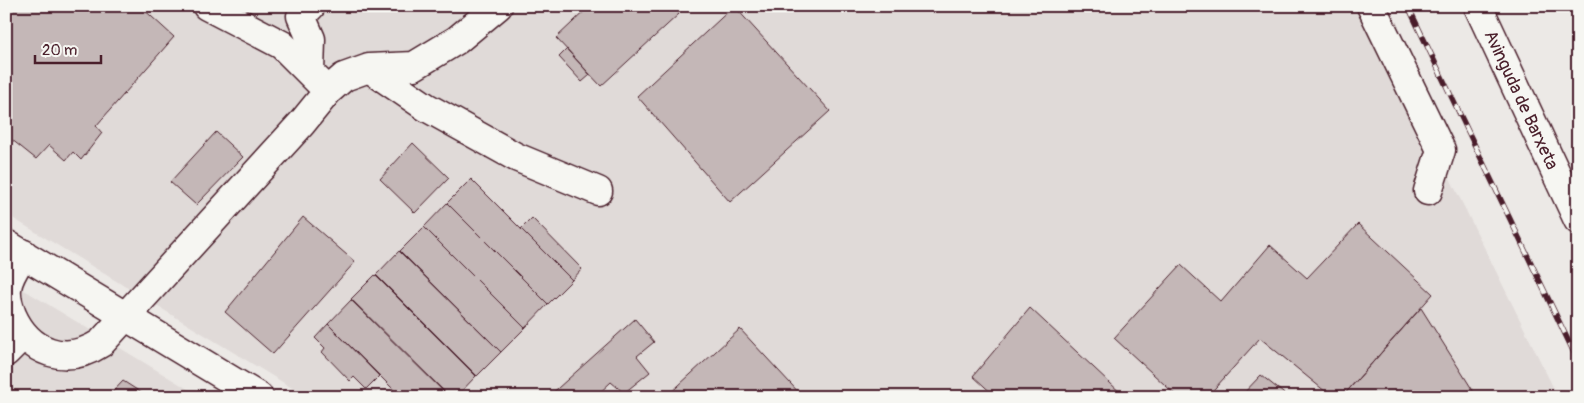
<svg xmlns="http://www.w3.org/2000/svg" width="1584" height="403" font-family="Pangolin,sans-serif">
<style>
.built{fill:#e0dad8}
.building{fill:#c4b7b7;stroke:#4a1f2b}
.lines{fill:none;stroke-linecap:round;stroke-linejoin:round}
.minor-casing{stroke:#4a1f2b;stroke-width:31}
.minor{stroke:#f6f6f2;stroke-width:28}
.rail-casing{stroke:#4a1f2b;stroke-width:5.5}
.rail{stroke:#f6f6f2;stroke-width:4;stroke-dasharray:11;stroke-linecap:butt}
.labels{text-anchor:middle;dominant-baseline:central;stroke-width:4.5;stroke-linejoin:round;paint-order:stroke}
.street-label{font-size:18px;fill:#4a1f2b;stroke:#f6f6f2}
</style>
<rect width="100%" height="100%" fill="#ece9e6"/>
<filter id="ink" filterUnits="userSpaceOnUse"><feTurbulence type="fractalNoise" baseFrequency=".02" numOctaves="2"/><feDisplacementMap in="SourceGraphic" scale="10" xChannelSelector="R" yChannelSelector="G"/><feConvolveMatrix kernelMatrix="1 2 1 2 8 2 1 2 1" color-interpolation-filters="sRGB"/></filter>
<g filter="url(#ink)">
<!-- built -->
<path class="built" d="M6 6H1365L1558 397H307L6 214Z
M6 279 201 397H6Z"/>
<!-- building -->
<path class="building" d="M6 6H140L174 37 96 126 102 133 81 160 73 152 66 160 49 145 36 159 6 135V121L11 115 6 110Z
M590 6H671L679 14 601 86 556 38Z
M734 6 830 111 730 202 637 96Z
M567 49 590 75 582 82 559 57Z
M216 132 243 157 196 205 170 182Z
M413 143 449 178 415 213 380 179Z
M471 179 572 280 548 304 447 203Z
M447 203 548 304 525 328 424 227Z
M303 217 355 262 273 354 225 312Z
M532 218 582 269 572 280 521 229Z
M1358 224 1433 294 1342 397H1332L1260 338 1207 397H1178L1114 338 1181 265 1221 302 1270 245 1307 278Z
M424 227 525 328 501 352 400 251Z
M399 251 501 352 477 376 376 275Z
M375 275 476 376 456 397H450L351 299Z
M351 300 449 397H401L328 324Z
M1030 308 1125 397H996L973 376Z
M1421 308 1477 397H1342Z
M635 319 654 342 637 356 650 372 624 393 611 382 595 397H548Z
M328 324 379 376 366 389 354 377 350 381 322 352 325 348 315 338Z
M740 329 803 397H666Z
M1261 375 1288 397H1240Z
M123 381 148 397H108Z"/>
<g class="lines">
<!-- minor casing -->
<g class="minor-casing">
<path id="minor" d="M207 6 282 45 328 91
M1371 6 1441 150 1428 191
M1478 6 1578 220
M369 68 426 107 516 157 598 191
M310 73 311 39 301 16 311 6
M6 244 259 397
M24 254C17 265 8 276 7 289 6 298 9 307 12 315 29 353 66 366 101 343L302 123 328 91 344 77 369 68 414 66 457 40 498 6
M6 352 23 335"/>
</g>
<!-- minor -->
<use href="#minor" class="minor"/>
<!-- rail casing -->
<g class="rail-casing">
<path id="rail" d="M1408 6 1578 361"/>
</g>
<!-- rail -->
<use href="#rail" class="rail"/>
</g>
</g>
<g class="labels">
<!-- street labels -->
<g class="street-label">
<text transform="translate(1521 100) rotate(65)">Avinguda de Barxeta</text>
</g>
</g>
<!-- margin -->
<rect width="1584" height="403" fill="none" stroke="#f6f6f2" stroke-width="25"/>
<rect x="12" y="12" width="1559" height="378" fill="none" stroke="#4a1f2b" stroke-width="2" filter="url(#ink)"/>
<!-- scale -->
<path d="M35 55v8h66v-8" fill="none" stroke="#4a1f2b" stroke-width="2.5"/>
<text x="42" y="55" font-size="15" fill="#4a1f2b" stroke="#f6f6f2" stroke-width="4" paint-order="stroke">20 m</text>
</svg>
